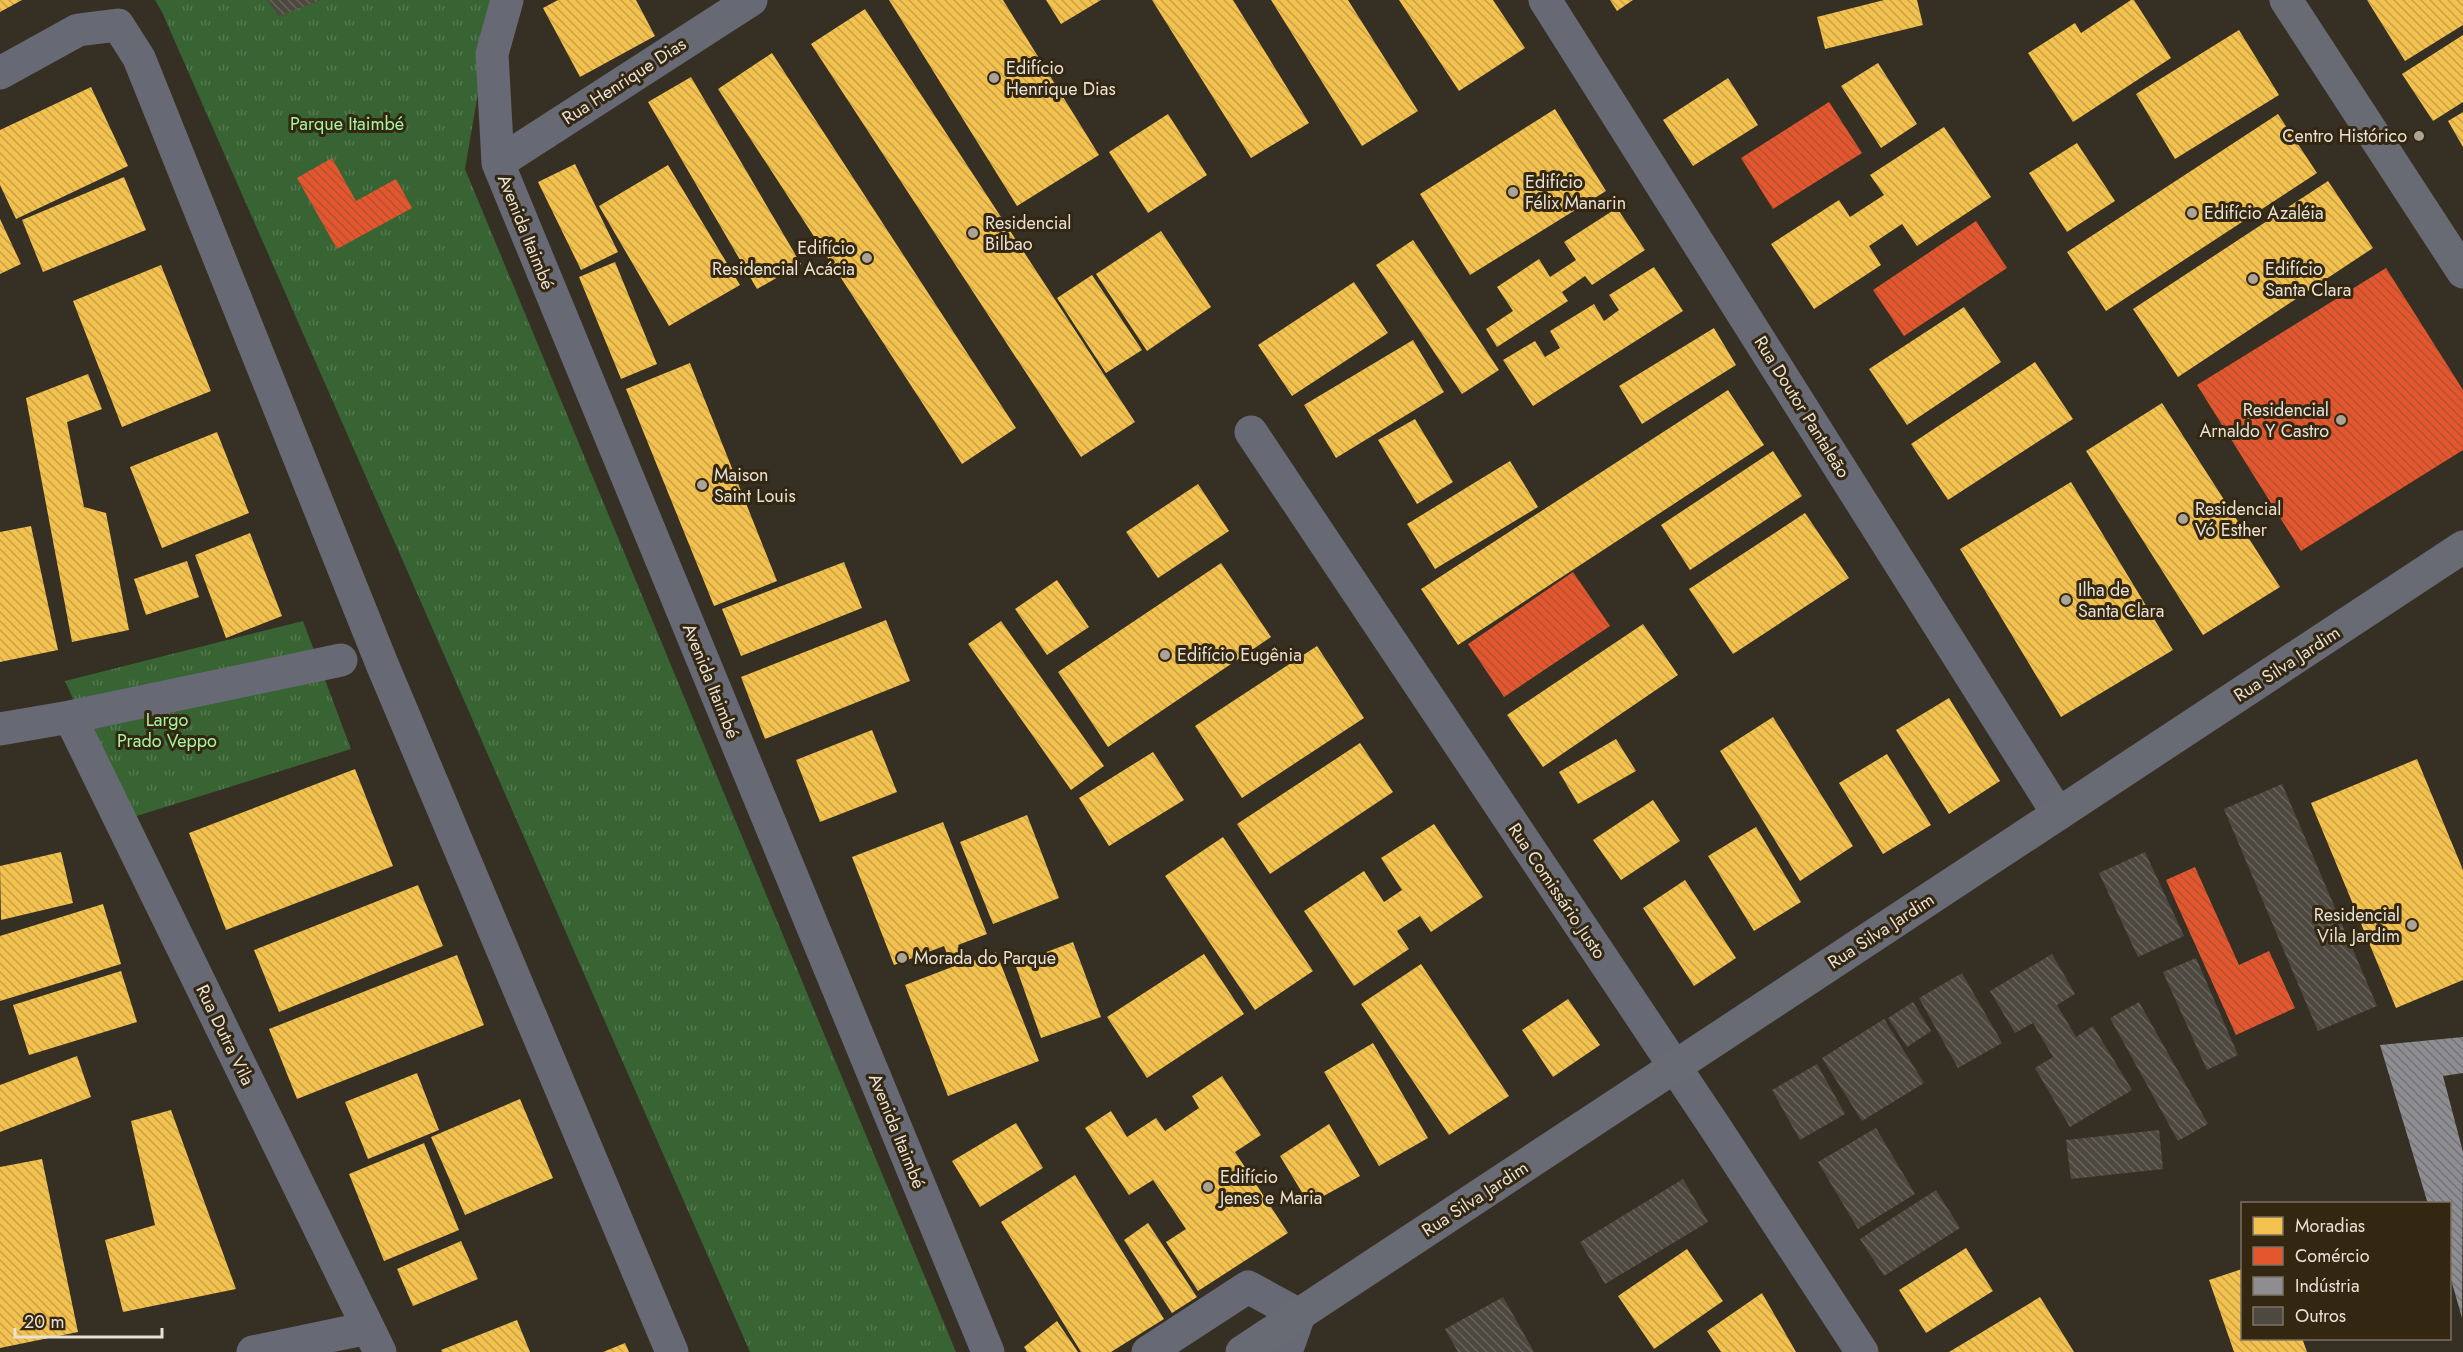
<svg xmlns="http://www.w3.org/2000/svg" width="2463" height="1352" font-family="Jost,sans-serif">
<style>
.park{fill:url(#park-tufts)}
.homes{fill:url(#homes-back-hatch)}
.shops{fill:url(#shops-back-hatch)}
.industry{fill:url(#industry-back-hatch)}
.building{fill:url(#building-back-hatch)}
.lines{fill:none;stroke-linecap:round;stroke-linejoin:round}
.street{stroke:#676a74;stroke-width:33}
.secondary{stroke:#696b74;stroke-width:33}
.poi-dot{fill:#aaa396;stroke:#332712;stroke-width:2}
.labels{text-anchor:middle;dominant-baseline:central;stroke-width:6;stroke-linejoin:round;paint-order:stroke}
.poi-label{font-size:18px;fill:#e9e1d4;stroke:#332712;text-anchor:start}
.street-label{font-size:18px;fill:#e9e1d4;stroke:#332712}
.park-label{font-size:18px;fill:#a4f69e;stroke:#332712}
</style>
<defs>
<pattern id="park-tufts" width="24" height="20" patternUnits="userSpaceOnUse" patternTransform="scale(1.5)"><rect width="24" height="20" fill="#386333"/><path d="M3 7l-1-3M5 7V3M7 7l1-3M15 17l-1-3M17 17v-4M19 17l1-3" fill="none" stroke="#557950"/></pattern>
<pattern id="homes-back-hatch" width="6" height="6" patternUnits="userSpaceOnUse" patternTransform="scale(1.5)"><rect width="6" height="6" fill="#f2c14e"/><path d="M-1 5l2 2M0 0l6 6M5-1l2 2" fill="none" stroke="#c7a24a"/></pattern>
<pattern id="shops-back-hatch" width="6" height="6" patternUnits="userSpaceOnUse" patternTransform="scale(1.5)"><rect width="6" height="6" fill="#e4572e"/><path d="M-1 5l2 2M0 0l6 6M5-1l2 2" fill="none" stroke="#b55133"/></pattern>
<pattern id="industry-back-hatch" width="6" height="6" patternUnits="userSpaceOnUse" patternTransform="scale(1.5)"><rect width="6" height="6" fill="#8d8d92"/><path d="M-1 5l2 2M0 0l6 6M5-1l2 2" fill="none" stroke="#747375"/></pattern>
<pattern id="building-back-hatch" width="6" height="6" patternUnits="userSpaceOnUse" patternTransform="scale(1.5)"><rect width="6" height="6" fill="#4e4940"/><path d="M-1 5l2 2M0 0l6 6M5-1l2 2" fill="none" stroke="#68635b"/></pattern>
</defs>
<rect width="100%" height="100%" fill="#362f24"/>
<!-- park -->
<path class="park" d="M155 0H494L465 169 956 1352H750L162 12Z
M303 621 351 749 127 819 65 681Z"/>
<!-- homes -->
<path class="homes" d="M0 0H22L0 12Z
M558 0H636L655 36 580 77 543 8Z
M889 0H1003L1099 155 1017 206Z
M1046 0H1101L1061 24Z
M1152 0H1233L1309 123 1251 158Z
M1271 0H1348L1418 111 1362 146Z
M1399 0H1493L1525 48 1459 91Z
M1610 0H1633L1617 11Z
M1884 0H1917L1923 25 1825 49 1817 17Z
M2131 0H2134L2171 58 2073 122 2028 53 2075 23 2081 33Z
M2367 0H2463V25L2405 61Z
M865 9 1135 422 1081 457 811 44Z
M2239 30 2279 95 2175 159 2136 94Z
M2463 35V102L2433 121 2402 74Z
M772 53 1016 428 962 464 718 89Z
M1878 63 1917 124 1881 148 1841 86Z
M691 77 801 264 757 289 648 102Z
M1728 78 1758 125 1693 166 1663 120Z
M91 87 128 166 16 219 0 185V130Z
M1555 109 1606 191 1470 275 1420 194Z
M2463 112V147L2448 121Z
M1168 114 1207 175 1148 213 1109 152Z
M2278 114 2317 173 2106 311 2067 252Z
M1944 127 1991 197 1917 246 1902 224 1869 246 1881 265 1814 309 1771 244 1839 200 1850 217 1884 195 1870 175Z
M2077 143 2115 201 2067 232 2029 173Z
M575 164 618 252 581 270 538 182Z
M668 165 740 285 669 326 599 206Z
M124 177 146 230 43 272 22 220Z
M2328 181 2373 248 2178 377 2133 309Z
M1617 208 1645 250 1592 285 1585 276 1562 292 1568 301 1497 347 1486 329 1513 311 1497 287 1539 259 1550 277 1576 260 1564 242Z
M0 219 21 264 0 274Z
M1161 231 1211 307 1147 351 1096 274Z
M1413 240 1499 370 1462 394 1376 265Z
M615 262 657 364 621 379 579 277Z
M161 265 211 391 122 427 73 301Z
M1654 267 1683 311 1533 406 1503 360 1535 341 1545 357 1560 348 1550 331 1594 304 1604 321 1619 310 1609 295Z
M1092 275 1142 350 1106 373 1057 298Z
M1354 282 1388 333 1292 396 1258 345Z
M1964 307 2001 362 1907 425 1869 369Z
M1714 328 1736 365 1642 424 1619 386Z
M1413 340 1444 392 1336 458 1304 405Z
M2035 362 2073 419 1948 500 1911 444Z
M690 363 777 581 714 606 626 389Z
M88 374 102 409 67 422 84 507 106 513 129 630 72 642 26 398Z
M1728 390 1764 445 1458 645 1421 589Z
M2162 403 2280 587 2203 635 2086 451Z
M1415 419 1453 482 1417 504 1378 440Z
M217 432 249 513 162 548 130 467Z
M1773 451 1802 496 1690 570 1661 525Z
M1510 461 1538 507 1435 569 1407 524Z
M2071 482 2173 650 2061 717 1960 549Z
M1198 484 1229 531 1158 578 1126 532Z
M1805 513 1849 578 1733 654 1689 589Z
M31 526 58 650 0 662V532Z
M250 533 282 616 226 638 195 555Z
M187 561 199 597 146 615 134 579Z
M844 562 862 608 741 656 722 609Z
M1221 563 1271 637 1108 747 1058 672Z
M1057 580 1089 627 1047 655 1015 609Z
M886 620 910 681 765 739 741 677Z
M1001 621 1104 766 1071 790 968 644Z
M1643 624 1678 675 1543 767 1507 715Z
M1317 646 1364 718 1242 798 1195 726Z
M1949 698 2000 781 1949 814 1896 730Z
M1773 717 1853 846 1800 881 1720 751Z
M872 730 897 792 820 822 796 760Z
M1616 739 1636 771 1578 804 1559 772Z
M1360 743 1393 792 1270 874 1237 824Z
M1153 752 1184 800 1109 846 1079 798Z
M1887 754 1931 825 1883 854 1839 783Z
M2417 759 2463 870V980L2396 1008 2311 803Z
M355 769 393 866 226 930 189 833Z
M1653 800 1680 841 1621 880 1593 840Z
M1027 815 1059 898 993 924 960 842Z
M943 822 987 934 958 945 965 964 996 952 1039 1061 948 1096 905 985 952 967 944 946 894 965 852 857Z
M1434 824 1483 897 1431 932 1420 916 1397 931 1409 949 1354 986 1304 911 1364 871 1384 902 1402 890 1381 858Z
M1756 827 1801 902 1754 931 1708 856Z
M1223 837 1313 971 1255 1010 1165 876Z
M61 852 73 903 1 920 0 866Z
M1685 880 1736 958 1694 986 1643 908Z
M418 885 443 946 279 1012 254 950Z
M103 904 121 964 0 1001V936Z
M1073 942 1101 1017 1041 1038 1015 964Z
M1204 954 1244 1014 1147 1078 1107 1017Z
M457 955 484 1025 297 1099 269 1029Z
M1421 964 1509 1096 1449 1135 1361 1004Z
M121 971 137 1022 29 1055 13 1005Z
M1568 999 1600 1045 1553 1077 1522 1030Z
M1373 1043 1428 1138 1379 1166 1324 1072Z
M77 1056 91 1097 0 1132V1085Z
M417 1073 439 1130 368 1159 345 1102Z
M1222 1076 1261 1135 1235 1152 1288 1233 1198 1291 1166 1242 1186 1229 1153 1180 1129 1195 1085 1128 1111 1111 1127 1137 1156 1118 1165 1131 1199 1108 1192 1096Z
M520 1099 553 1178 465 1215 431 1137Z
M171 1110 236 1289 123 1312 105 1240 155 1225 131 1121Z
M1016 1123 1043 1168 980 1207 952 1161Z
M1329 1124 1360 1176 1309 1204 1280 1156Z
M424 1143 459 1230 384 1261 349 1174Z
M42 1159 78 1332 0 1348V1167Z
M1075 1175 1164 1319 1111 1352H1081L1001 1222Z
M1148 1223 1197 1297 1172 1313 1124 1240Z
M461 1241 478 1279 413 1306 397 1269Z
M1966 1248 1993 1291 1926 1333 1899 1290Z
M1687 1249 1723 1301 1654 1349 1618 1296Z
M2242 1269V1338H2302L2307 1352H2234L2209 1280Z
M1762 1293 1796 1352H1721L1707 1331Z
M2040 1297 2074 1352H1949Z
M517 1320 530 1352H442L441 1350Z
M1057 1321 1078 1352H1027L1024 1347Z
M625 1343 629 1352H603Z"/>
<!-- shops -->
<path class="shops" d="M1829 102 1862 153 1773 209 1741 158Z
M332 158 356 201 396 179 412 208 337 249 297 178Z
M1976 221 2007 268 1904 336 1873 290Z
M2386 268 2463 390V450L2301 551 2197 385Z
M1573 572 1610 626 1504 697 1468 644Z
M2195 867 2239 965 2269 951 2295 1008 2236 1035 2166 880Z"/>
<!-- industry -->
<path class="industry" d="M2463 1037V1073L2443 1076 2463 1152 2462 1318 2450 1276V1204H2428L2380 1045Z"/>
<!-- building -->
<path class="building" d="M267 0H321L279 16Z
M2282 784 2377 1006 2318 1031 2224 809Z
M2145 852 2184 936 2138 957 2099 873Z
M2052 954 2075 994 2057 1005 2076 1037 2093 1026 2132 1090 2070 1127 2035 1068 2053 1057 2033 1023 2015 1033 1990 991Z
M2196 958 2238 1055 2207 1070 2163 972Z
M1962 973 2002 1043 1958 1068 1919 998Z
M1913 1002 1931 1031 1907 1047 1888 1018Z
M2139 1002 2208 1124 2178 1141 2110 1018Z
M1884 1019 1924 1083 1862 1121 1822 1058Z
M1817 1064 1845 1114 1800 1140 1772 1090Z
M1876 1128 1915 1194 1858 1229 1818 1162Z
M2159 1130 2163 1169 2071 1179 2066 1140Z
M1683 1179 1708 1222 1605 1284 1580 1242Z
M1936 1190 1960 1228 1884 1276 1860 1239Z
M1503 1297 1534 1352H1458L1445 1329Z"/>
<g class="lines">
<!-- street -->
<path class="street" d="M507 0 492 54 498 163 988 1352
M1545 0 2058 814
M0 73 78 30 118 25 139 58 382 664 672 1352
M498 163 751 0
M1251 432 1717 1130 1862 1352
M70 717 380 1352
M0 729 70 717 341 660
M253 1352 368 1328
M1148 1352 1248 1287 1299 1315 1286 1352"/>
<!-- secondary -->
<path class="secondary" d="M2286 0 2463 272
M1242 1352 2463 547"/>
</g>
<!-- markers -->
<g class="poi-dot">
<circle cx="994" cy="78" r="6"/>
<circle cx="2419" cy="136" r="6"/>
<circle cx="1513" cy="192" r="6"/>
<circle cx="2192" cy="213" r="6"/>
<circle cx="973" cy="233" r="6"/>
<circle cx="867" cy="258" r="6"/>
<circle cx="2253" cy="279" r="6"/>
<circle cx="2341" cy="420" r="6"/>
<circle cx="702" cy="485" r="6"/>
<circle cx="2183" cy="519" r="6"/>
<circle cx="2066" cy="600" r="6"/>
<circle cx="1165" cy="655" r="6"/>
<circle cx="2412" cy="925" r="6"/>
<circle cx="902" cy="958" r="6"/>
<circle cx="1208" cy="1187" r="6"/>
</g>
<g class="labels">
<!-- poi labels -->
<g class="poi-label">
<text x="1006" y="68">Edifício<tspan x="1006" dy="21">Henrique Dias</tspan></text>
<text x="2407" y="136" text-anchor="end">Centro Histórico</text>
<text x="1525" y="182">Edifício<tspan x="1525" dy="21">Félix Manarin</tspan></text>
<text x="2204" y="213">Edifício Azaléia</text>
<text x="985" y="223">Residencial<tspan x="985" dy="21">Bilbao</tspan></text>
<text x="855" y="248" text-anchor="end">Edifício<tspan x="855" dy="21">Residencial Acácia</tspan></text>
<text x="2265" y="269">Edifício<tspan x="2265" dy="21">Santa Clara</tspan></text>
<text x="2329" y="410" text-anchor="end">Residencial<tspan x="2329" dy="21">Arnaldo Y Castro</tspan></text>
<text x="714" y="475">Maison<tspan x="714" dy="21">Saint Louis</tspan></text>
<text x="2195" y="509">Residencial<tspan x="2195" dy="21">Vó Esther</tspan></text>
<text x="2078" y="590">Ilha de<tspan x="2078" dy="21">Santa Clara</tspan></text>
<text x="1177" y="655">Edifício Eugênia</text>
<text x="2400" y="915" text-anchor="end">Residencial<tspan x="2400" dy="21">Vila Jardim</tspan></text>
<text x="914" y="958">Morada do Parque</text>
<text x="1220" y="1177">Edifício<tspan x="1220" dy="21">Jenes e Maria</tspan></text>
</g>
<!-- street labels -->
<g class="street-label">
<text transform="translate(624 81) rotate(-33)">Rua Henrique Dias</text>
<text transform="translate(526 232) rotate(68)">Avenida Itaimbé</text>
<text transform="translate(1802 407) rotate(58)">Rua Doutor Pantaleão</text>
<text transform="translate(2287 664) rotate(-33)">Rua Silva Jardim</text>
<text transform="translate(711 681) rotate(68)">Avenida Itaimbé</text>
<text transform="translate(1557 891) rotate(56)">Rua Comissário Justo</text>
<text transform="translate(1881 931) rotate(-33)">Rua Silva Jardim</text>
<text transform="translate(225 1035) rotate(64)">Rua Dutra Vila</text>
<text transform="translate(897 1131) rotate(68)">Avenida Itaimbé</text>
<text transform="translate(1475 1199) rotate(-33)">Rua Silva Jardim</text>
</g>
<!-- park labels -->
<g class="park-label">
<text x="347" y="124">Parque Itaimbé</text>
<text x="167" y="720">Largo<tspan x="167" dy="21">Prado Veppo</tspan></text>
</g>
</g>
<!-- legend -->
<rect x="2241" y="1202" width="210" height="138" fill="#332712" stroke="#7c7160" stroke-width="1.5"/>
<rect x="2253" y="1217" width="30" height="18" fill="#f2c14e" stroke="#7c7160" stroke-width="1.5"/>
<text x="2295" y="1232" font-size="18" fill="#e9e1d4">Moradias</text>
<rect x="2253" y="1247" width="30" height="18" fill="#e4572e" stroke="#7c7160" stroke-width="1.5"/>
<text x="2295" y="1262" font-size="18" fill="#e9e1d4">Comércio</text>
<rect x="2253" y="1277" width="30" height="18" fill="#8d8d92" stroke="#7c7160" stroke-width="1.5"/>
<text x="2295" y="1292" font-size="18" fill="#e9e1d4">Indústria</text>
<rect x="2253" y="1307" width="30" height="18" fill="#4e4940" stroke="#7c7160" stroke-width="1.5"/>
<text x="2295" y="1322" font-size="18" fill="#e9e1d4">Outros</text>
<!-- scale -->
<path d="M15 1328v9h147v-9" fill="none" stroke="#e9e1d4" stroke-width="3"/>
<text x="24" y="1328" font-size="18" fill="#e9e1d4" stroke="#332712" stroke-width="4.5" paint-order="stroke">20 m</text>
</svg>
